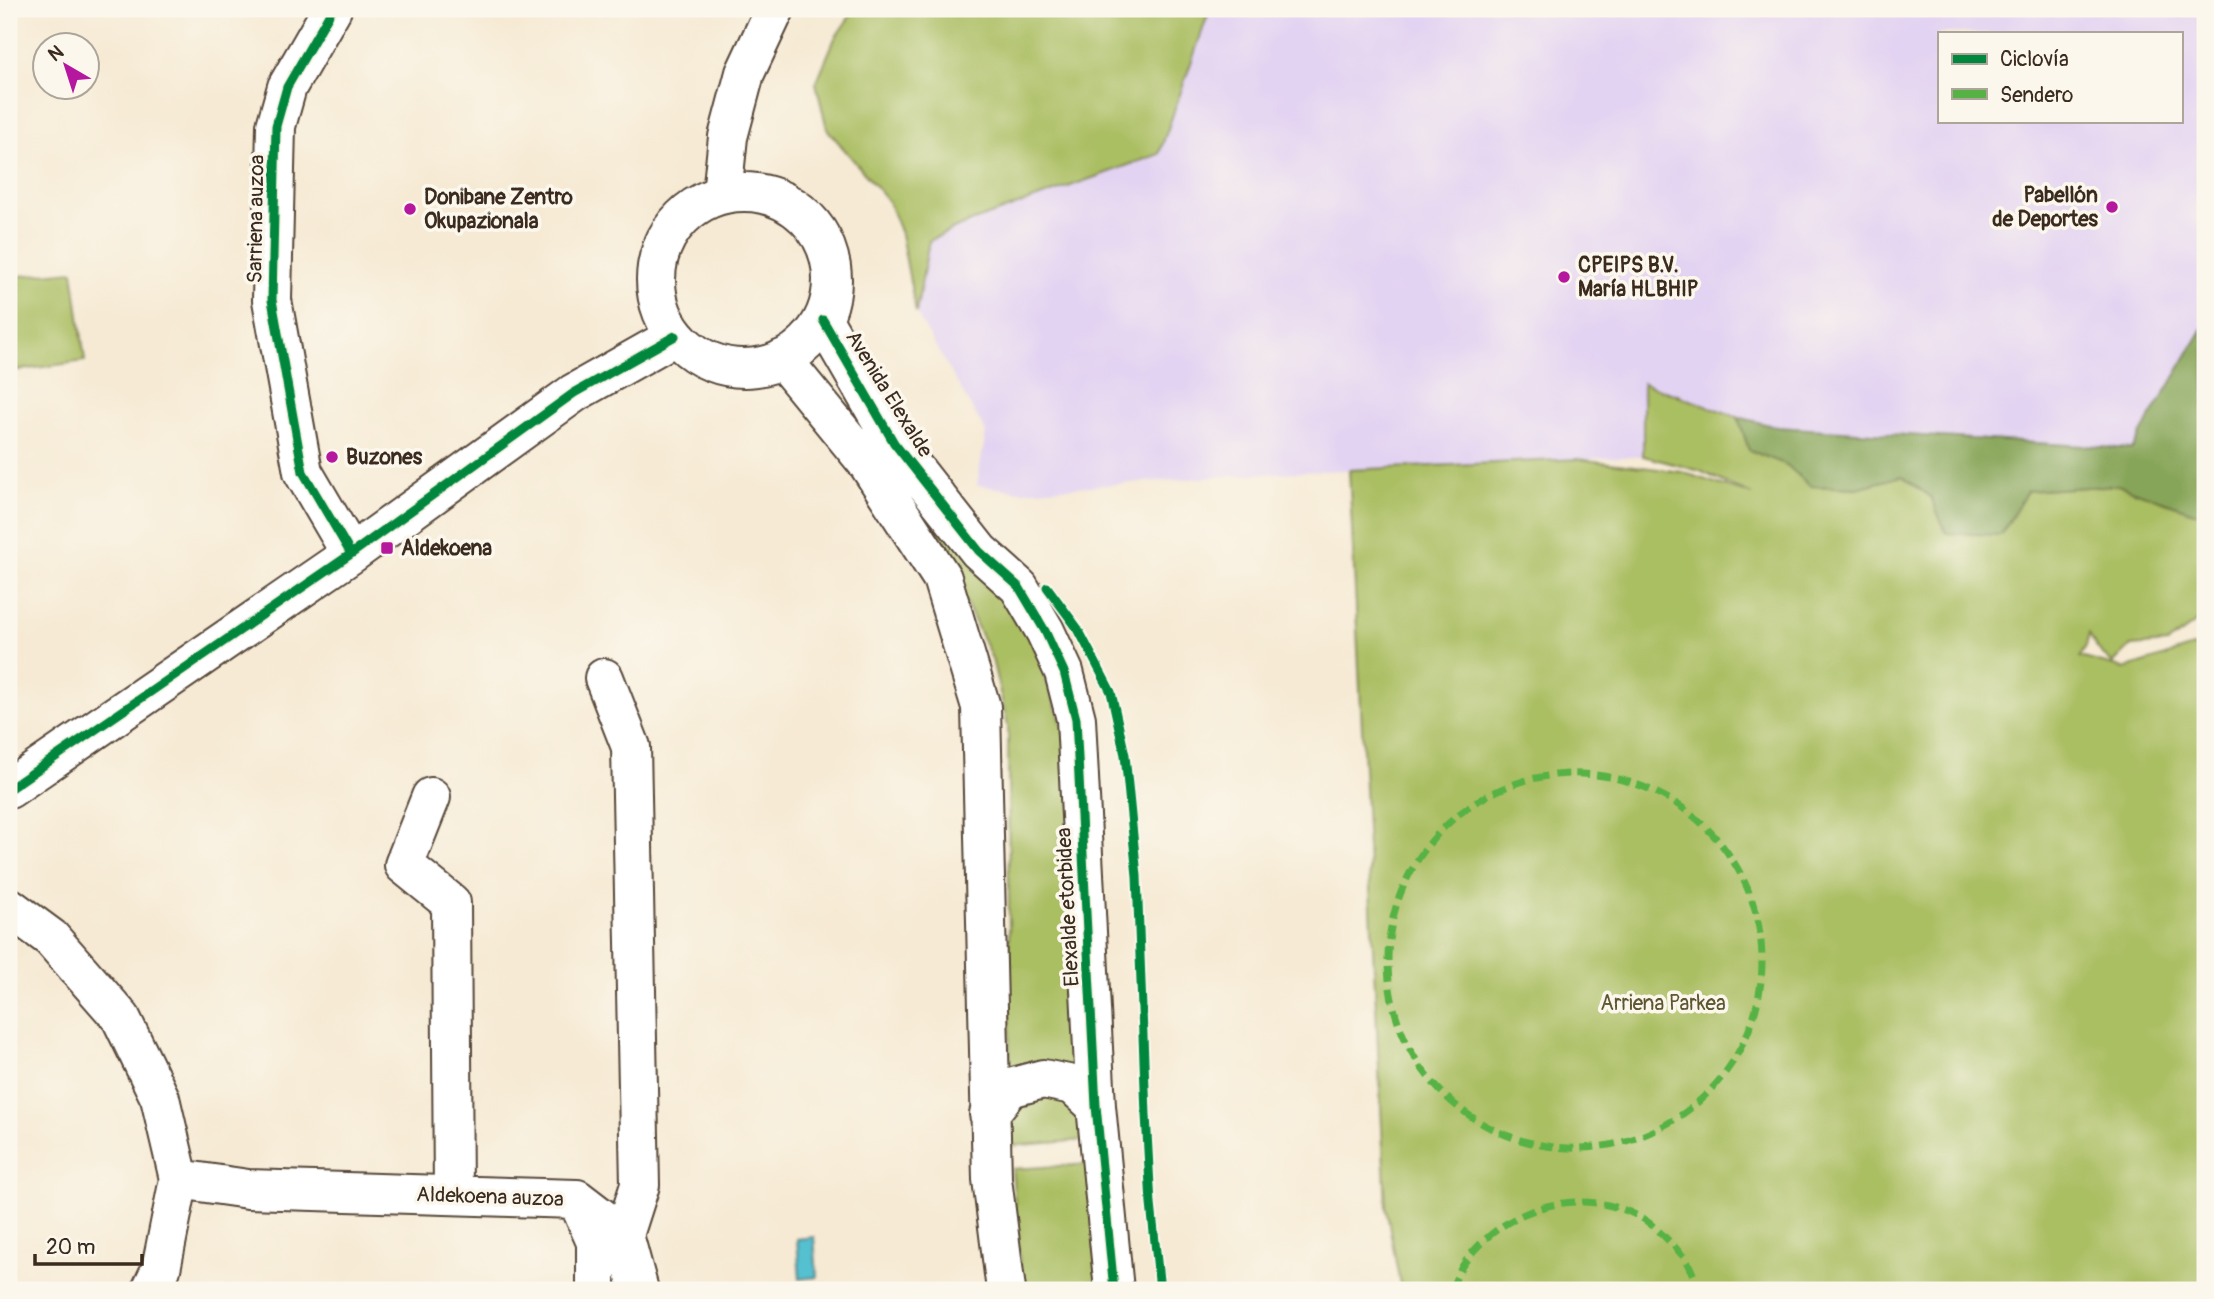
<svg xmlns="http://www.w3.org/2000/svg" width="2214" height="1299" font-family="Pangolin,sans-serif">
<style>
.built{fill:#e3d3f2;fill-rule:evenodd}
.green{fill:#aabe62;stroke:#727440;stroke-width:2}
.forest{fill:#87a558;stroke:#61683b;stroke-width:2}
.water{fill:#55c0d0;stroke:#487577;stroke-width:2}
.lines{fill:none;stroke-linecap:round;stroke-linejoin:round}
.minor-casing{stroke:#574739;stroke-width:42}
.minor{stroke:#fff;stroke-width:38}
.quiet{stroke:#57b245;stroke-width:7;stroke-dasharray:14 7;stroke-linecap:butt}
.cycleway-casing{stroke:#fbf7ec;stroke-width:13}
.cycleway{stroke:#00873e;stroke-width:9}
.poi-dot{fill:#b5179e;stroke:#fbf7ec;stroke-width:2.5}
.labels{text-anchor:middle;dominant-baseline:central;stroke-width:7;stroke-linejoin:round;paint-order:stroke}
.poi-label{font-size:21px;font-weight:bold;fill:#3b2a1e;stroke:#fbf7ec;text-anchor:start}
.street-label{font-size:21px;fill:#3b2a1e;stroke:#fbf7ec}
.park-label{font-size:21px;fill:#5c5632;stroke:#fbf7ec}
</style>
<rect width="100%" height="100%" fill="#fbf7ec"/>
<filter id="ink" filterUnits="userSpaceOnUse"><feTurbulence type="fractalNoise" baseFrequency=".0143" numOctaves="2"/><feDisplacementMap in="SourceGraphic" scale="14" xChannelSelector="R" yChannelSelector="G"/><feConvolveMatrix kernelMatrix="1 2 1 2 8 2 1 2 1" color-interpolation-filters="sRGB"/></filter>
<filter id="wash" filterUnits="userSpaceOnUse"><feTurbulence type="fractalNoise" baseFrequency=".00686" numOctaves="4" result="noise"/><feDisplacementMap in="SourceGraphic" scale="28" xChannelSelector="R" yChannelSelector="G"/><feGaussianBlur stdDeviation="1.57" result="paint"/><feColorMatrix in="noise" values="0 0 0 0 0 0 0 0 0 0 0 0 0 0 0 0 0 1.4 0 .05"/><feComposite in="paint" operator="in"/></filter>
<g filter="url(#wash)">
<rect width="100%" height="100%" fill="#f6ead4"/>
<!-- built -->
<path class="built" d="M1210 9H2205V325L2132 449 1777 427 1738 417 1644 383 1643 456 1258 474 1020 491 977 485 986 432 916 313 929 241 960 226 1159 154ZM1939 33H2181V121H1939Z"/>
<!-- green -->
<path class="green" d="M855 9H1210L1159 154 960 226 929 241 916 313 901 234 888 201 827 129 816 83 835 38Z
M73 271 85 361 14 371 9 333V277Z
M1643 383 1738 417 1749 450 1787 465 1810 486 1857 488 1902 476 1931 497 2001 535 2027 491 2118 485 2199 514 2205 511V616L2168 643 2131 646 2113 664 2096 647 2089 634 2086 646 2080 657 2125 669 2202 644 2205 653V1290H1401L1386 1208 1349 470 1578 459 1682 472 1752 495 1700 471 1643 456Z
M932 522 967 547 1030 634 1069 744 1085 1140 1010 1146 1008 726 992 659 948 564Z
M1090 1164 1098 1290H1022L1012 1169Z"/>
<!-- forest -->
<path class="forest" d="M2205 325V511L2199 514 2118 485 2027 491 2001 535 1946 533 1931 497 1902 476 1857 488 1810 486 1787 465 1749 450 1738 417 1777 427 2132 449Z"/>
<!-- water -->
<path class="water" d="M814 1237 817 1277 800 1279 797 1239Z"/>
</g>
<g filter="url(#ink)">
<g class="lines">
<!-- minor casing -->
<g class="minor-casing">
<path id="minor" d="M332 9 287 87 276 126 272 300 303 472 351 554
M656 280a88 88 0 1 1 176 0a88 88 0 1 1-176 0Z
M722 194 728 137 745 73 775 9
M823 320 894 443 979 551 1019 587 1045 631 1064 672 1076 719 1096 1106 1114 1290
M782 359 868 464 942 578 981 707 992 1179 1006 1290
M604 678 631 747 640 1185 624 1235
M9 789 351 554 574 393 675 336
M431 797 404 865 451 903 453 1195
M9 907 51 938 121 1018 160 1098 179 1179 161 1269 151 1290
M989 1114 1010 1088 1043 1079 1073 1085 1096 1106
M179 1179 248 1189 577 1199 624 1235 639 1290
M577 1199 596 1242V1290"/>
</g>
<!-- minor -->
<use href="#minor" class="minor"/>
<!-- quiet -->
<path class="quiet" d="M1388 961a187 187 0 1 1 374 0a187 187 0 1 1-374 0Z
M1451 1290C1455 1281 1459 1270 1465 1262 1505 1206 1584 1183 1645 1220 1658 1229 1673 1245 1684 1257 1691 1266 1695 1280 1700 1290"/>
<!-- cycleway casing -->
<g class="cycleway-casing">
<path id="cycleway" d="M332 9 287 87 276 126 272 300 303 472 351 554
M823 320 894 443 979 551 1019 587 1045 631 1064 672 1076 719 1096 1106 1114 1290
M1047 587 1078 629 1111 692 1125 755 1137 876 1146 1115 1151 1204 1160 1290
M9 789 351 554 574 393 675 336"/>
</g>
<!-- cycleway -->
<use href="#cycleway" class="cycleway"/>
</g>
</g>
<!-- markers -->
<g class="poi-dot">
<circle cx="2112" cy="207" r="7"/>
<circle cx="410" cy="209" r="7"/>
<circle cx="1564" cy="277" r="7"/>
<circle cx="332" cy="457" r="7"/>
<rect x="380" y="541" width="14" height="14" rx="3.5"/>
</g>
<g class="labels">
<!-- poi labels -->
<g class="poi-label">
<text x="2098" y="195" text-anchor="end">Pabellón<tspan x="2098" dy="24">de Deportes</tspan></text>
<text x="424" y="197">Donibane Zentro<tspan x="424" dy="24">Okupazionala</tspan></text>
<text x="1578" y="265">CPEIPS B.V.<tspan x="1578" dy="24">María HLBHIP</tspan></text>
<text x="346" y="457">Buzones</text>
<text x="401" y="548">Aldekoena</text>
</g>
<!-- street labels -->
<g class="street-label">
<text transform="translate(256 219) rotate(-89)">Sarriena auzoa</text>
<text transform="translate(889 394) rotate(58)">Avenida Elexalde</text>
<text transform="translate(1068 907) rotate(-93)">Elexalde etorbidea</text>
<text transform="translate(490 1197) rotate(2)">Aldekoena auzoa</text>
</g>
<!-- park labels -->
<g class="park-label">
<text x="1663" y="1003">Arriena Parkea</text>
</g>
</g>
<!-- margin -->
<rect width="2214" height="1299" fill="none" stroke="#fbf7ec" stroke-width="35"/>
<!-- legend -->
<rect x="1938" y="32" width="245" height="91" fill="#fbf7ec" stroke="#aea59a" stroke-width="2"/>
<rect x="1952" y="54" width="35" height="10" fill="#00873e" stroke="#aea59a" stroke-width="2"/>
<text x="2000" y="66" font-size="21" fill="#3b2a1e">Ciclovía</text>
<rect x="1952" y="89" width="35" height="10" fill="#57b245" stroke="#aea59a" stroke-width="2"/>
<text x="2000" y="102" font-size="21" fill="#3b2a1e">Sendero</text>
<!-- north arrow -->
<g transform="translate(66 66) rotate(321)"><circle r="33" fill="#fbf7ec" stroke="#aea59a" stroke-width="2"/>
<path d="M0-5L12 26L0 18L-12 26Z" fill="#b5179e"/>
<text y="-10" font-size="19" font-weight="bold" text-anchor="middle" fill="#3b2a1e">N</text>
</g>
<!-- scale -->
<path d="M35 1254v10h107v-10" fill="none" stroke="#3b2a1e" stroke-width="3.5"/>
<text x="46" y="1254" font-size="21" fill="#3b2a1e" stroke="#fbf7ec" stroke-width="5" paint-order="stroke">20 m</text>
</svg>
